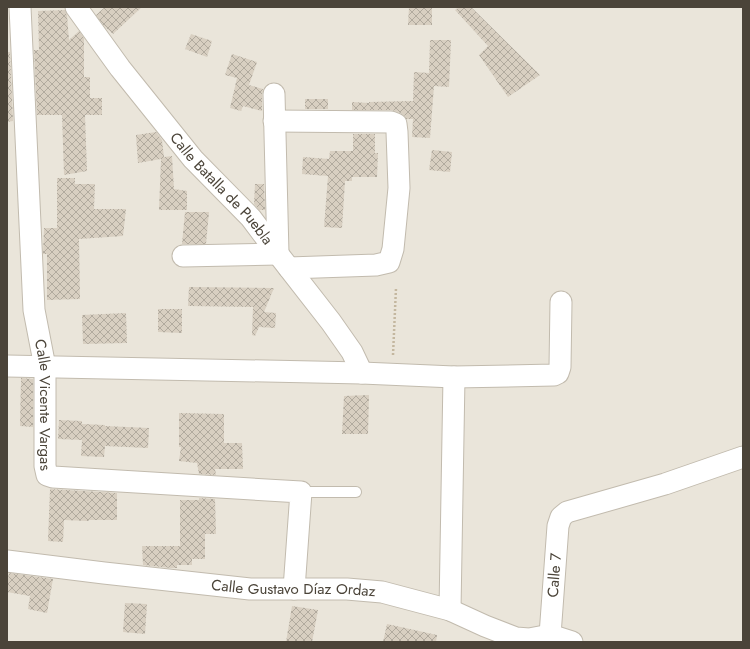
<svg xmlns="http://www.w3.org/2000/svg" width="750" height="649" font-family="Jost,sans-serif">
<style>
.residential{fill:#eae5da}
.building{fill:url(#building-cross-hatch)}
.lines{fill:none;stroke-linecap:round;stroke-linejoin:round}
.lane-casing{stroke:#c2bbae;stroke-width:12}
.street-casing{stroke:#c2bbae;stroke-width:23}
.path{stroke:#c4b79f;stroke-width:2.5;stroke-dasharray:2 2;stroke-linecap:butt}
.lane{stroke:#fff;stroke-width:10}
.street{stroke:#fff;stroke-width:21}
.labels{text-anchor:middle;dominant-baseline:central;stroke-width:3.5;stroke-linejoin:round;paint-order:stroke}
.street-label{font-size:15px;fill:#4b4439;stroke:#fff}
</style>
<defs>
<pattern id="building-cross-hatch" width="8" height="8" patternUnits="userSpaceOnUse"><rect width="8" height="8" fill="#d8cfc1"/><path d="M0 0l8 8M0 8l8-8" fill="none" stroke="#b1aa9e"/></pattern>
</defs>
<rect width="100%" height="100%" fill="#f6f3ec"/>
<!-- residential -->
<path class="residential" d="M7 7H743V642H7Z"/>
<!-- building -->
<path class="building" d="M105 7H142L113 34 104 26 96 15Z
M409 7H432V25H408Z
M459 7H471L540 75 508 97 479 55 488 46 455 10Z
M65 10 67 15 69 40 79 31 84 38V77H90V98H102V115H85L87 171 64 175 62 115H37L34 50H39L38 11Z
M191 34 212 41 207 57 185 49Z
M430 40H451L449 87 434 86 430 138 412 137 413 119H406L405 116 401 113 395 111 391 110H352V102L369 103V102L413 101 414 72 429 73Z
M7 52H10L13 121 7 122Z
M232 54 257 62 249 85 263 89 262 94V111L243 106 241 111 230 108 237 78 225 75Z
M305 99H328V109H305Z
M156 132 162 140 164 157 172 156 174 189 187 191V210H159L161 159 138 163 136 135Z
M353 134H375V153H378L377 177H352V181H345L342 228 324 227 328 176 302 174 303 157 329 159 330 151H353Z
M432 150 452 152 450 172 429 170Z
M57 178H75V184H95L94 209H126L123 236 79 239 80 299 47 300V254H43L44 228H57Z
M255 184H264L265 210H259L254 204Z
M185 212H209L206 244H182Z
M189 287 274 288 264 312 276 313 275 328 259 327 255 336 252 335 253 307 188 306Z
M158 309H182V333L158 332Z
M126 313 127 343 83 344 82 315Z
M21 378 33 379V427L20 426Z
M369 395 368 434H342L344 396Z
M179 413 224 414V443H242L243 469H215L216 475 199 474 197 463 179 461 181 447H179Z
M59 420 82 421V424L105 425V426L149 428 148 448 105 446 104 457 81 456 82 440 58 439Z
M50 489 117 493V520H89L88 521 64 520 63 542 48 541Z
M199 498 215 499 216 534H205V559H192V565H177V568H171L143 565 142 546H180V500H199Z
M9 573 53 579 47 613 28 609 30 596 7 592V584Z
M125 603 147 604 145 634 123 632Z
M292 606 318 610 312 642H286Z
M387 624 437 635 436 642H383Z"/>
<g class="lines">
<!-- lane casing -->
<g class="lane-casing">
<path id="lane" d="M301 492H356"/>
</g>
<!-- street casing -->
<g class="street-casing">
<g id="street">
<path id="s1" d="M20 7 34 310 45 367V466L47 475 53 477 301 492 294 589"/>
<path id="s2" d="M76 7 120 68 193 159 251 218 278 254 331 322 352 352 362 373"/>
<path d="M274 121 391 122 396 124 397 132 399 188 393 249 389 262 376 265 289 268"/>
<path d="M183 256 278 254 274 94"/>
<path d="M7 366 362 373 454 377 554 375 558 373 560 367 561 302"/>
<path id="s3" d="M7 561 104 573 250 589H347L382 592 450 610 485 626 516 638 529 639 550 635 572 642"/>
<path d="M450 610 454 377"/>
<path id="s4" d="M550 635 558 526 561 517 567 512 665 484 743 457"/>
</g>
</g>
<!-- path -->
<path class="path" d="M393 355 396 288"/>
<!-- lane -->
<use href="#lane" class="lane"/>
<!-- street -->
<use href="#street" class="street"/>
</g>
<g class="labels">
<!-- street labels -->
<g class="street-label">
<text stroke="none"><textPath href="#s2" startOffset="233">Calle Batalla de Puebla</textPath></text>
<text stroke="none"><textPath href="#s1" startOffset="399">Calle Vicente Vargas</textPath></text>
<text stroke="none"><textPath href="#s4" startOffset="60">Calle 7</textPath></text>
<text stroke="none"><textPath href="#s3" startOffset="288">Calle Gustavo Díaz Ordaz</textPath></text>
</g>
</g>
<!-- border -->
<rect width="750" height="649" fill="none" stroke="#4b4439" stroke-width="16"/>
</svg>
